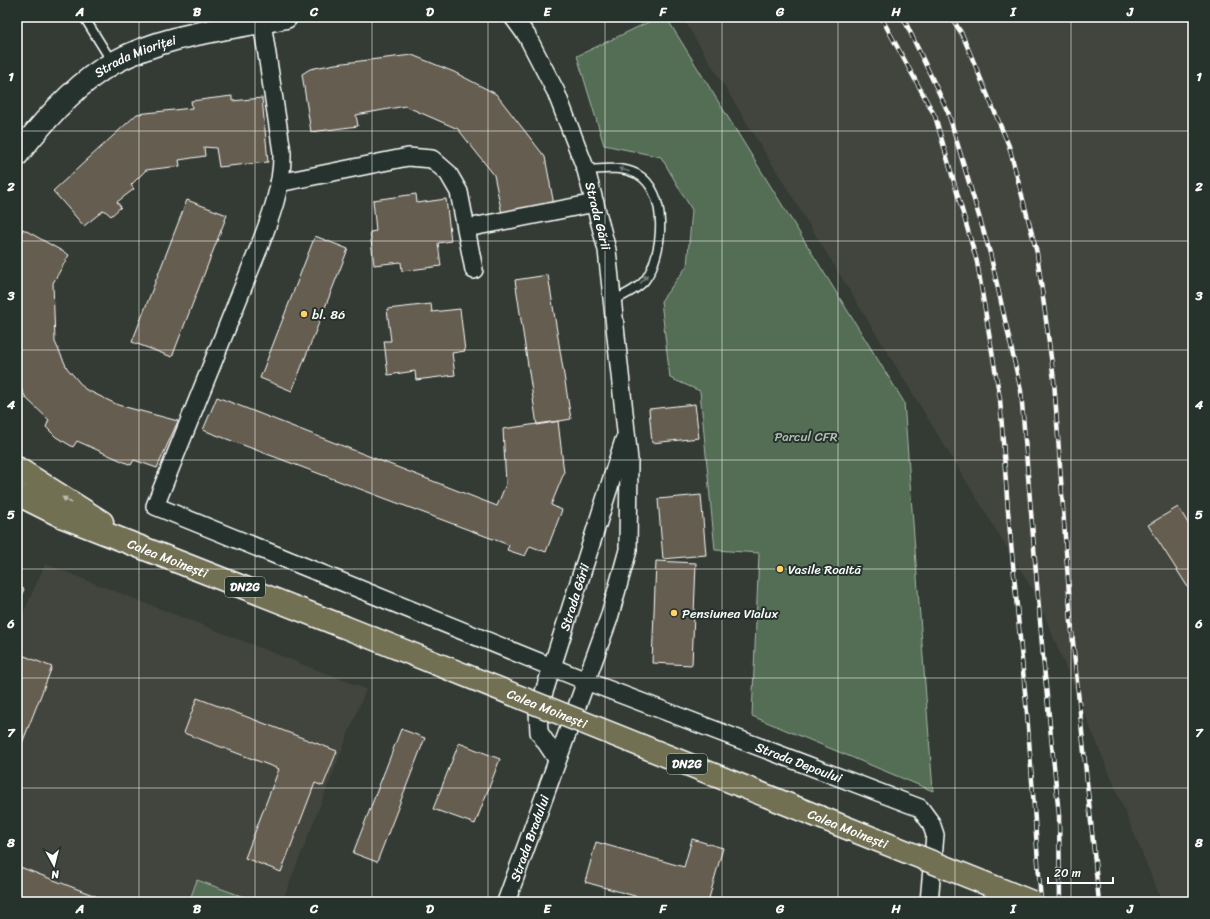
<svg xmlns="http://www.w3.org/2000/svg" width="1210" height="919" font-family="Sriracha,sans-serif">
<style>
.built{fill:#42453c}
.green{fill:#536e55;stroke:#a9b6aa}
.building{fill:#655d4f;stroke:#fff}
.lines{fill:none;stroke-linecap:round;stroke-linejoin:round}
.service-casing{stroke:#fff;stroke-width:11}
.minor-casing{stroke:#fff;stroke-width:20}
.secondary-casing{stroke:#fff;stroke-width:25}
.primary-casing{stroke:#fff;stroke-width:25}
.service{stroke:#26332d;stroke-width:8}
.minor{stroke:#26332d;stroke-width:17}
.secondary{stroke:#26332d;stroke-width:22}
.primary{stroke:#716f52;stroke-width:22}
.rail-casing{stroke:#fff;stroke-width:4.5}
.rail{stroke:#26332d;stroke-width:3;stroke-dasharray:9;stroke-linecap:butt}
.primary-bridge-casing{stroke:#fff;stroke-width:25;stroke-linecap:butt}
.primary-bridge{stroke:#716f52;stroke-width:22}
.oneway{fill:#727a76}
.oneway2{fill:#bfbeb1}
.grid{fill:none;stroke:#fff;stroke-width:1;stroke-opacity:0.55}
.poi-dot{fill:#ffd166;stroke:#26332d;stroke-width:1.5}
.labels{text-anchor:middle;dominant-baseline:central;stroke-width:4;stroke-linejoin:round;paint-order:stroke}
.shield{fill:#26332d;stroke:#bec2c0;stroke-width:1}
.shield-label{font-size:12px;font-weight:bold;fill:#fff}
.street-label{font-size:13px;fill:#fff;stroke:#26332d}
.poi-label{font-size:13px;fill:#fff;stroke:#26332d;text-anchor:start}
.park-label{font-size:13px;fill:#b2beb2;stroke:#26332d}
.neatline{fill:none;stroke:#fff;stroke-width:1.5}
.grid-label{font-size:13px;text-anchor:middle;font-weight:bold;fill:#fff}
</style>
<rect width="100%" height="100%" fill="#333b34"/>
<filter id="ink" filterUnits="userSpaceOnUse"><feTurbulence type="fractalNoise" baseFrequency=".025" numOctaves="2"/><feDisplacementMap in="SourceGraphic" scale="8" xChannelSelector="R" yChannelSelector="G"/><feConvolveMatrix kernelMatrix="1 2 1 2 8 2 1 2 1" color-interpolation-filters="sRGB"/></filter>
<g filter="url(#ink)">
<!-- built -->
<path class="built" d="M682 17H1193V902H1162L1036 595Z
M45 564 366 689 282 902H17V627Z"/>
<!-- green -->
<path class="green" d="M659 17H666L904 402 933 791 752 716 759 553 715 550 700 391 670 378 661 301 687 266 692 210 661 157 604 145 577 56Z
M197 880 258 902H189Z"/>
<!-- building -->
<path class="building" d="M412 55 454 72 496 94 545 157 554 205 502 214 494 175 458 129 405 106 356 115 358 126 311 132 302 74 310 69 335 64Z
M232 96V101L262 98 268 162 219 167 216 148 204 147 205 156 179 160 180 166 146 170 131 185 134 189 117 202 121 207 111 216 104 210 84 226 53 191 137 114 192 108 191 101Z
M416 194 417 203 446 199 451 241 438 243 441 266 402 271 401 262 374 265 370 232 376 231 373 200Z
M187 200 227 215 172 357 132 342Z
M23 229 69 255 53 283 55 342 67 368 85 389 118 405 178 421 157 468 134 460 131 465 77 441 73 447 56 437 46 427 49 420 26 398 17 381V242Z
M315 236 348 249 292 391 260 378Z
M548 275 571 419 537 425 515 280Z
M431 304 432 312 460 309 465 351 452 353 455 375 416 380 415 371 388 375 384 341H391L387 309Z
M217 397 497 506 506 484 503 429 558 421 564 473 551 505 562 510 546 552 530 546 525 556 507 550 509 545 203 430Z
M695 404 699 438 652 443 649 409Z
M701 495 706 555 663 559 658 499Z
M1178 507 1193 531V595L1148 525Z
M656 561 696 563 692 665 652 663Z
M17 587 24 589 17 607Z
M17 653 52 667 17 756Z
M197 698 337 751 323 786 315 783 281 872 245 858 279 769 184 733Z
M401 729 425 738 377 862 353 853Z
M459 743 500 759 475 824 433 809Z
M692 839 723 848 708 902H656L585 882 596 842 684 867Z
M20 867 111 902H17V875Z"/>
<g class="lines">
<!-- service casing -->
<g class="service-casing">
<path id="service" d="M84 17 112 62
M586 170C604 169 620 166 637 174 669 191 664 254 645 280 638 289 623 296 612 301"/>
</g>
<!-- minor casing -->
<g class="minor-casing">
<g id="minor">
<path id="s1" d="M262 22 282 152C283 186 270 219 258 250L155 506 586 681 920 808 931 823 935 835 929 902"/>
<path d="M279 183 408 157 432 159 448 173 459 192 474 270"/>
<path d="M467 228 595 203"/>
<path id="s2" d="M557 759 539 732 538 711 624 440"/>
<path id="s3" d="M506 902 609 618 628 550 629 460 607 250 586 170 556 92 527 36 513 17"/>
</g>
</g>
<!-- secondary casing -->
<g class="secondary-casing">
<g id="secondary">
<path id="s4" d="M17 155C42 123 77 82 113 63 166 34 228 29 286 17"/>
</g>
</g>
<!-- primary casing -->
<g class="primary-casing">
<g id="primary">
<path d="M17 468 102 522"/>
<path id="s5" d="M17 494 61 516 342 626"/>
</g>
</g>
<!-- service -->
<use href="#service" class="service"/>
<!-- minor -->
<use href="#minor" class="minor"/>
<!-- secondary -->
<use href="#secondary" class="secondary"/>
<!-- primary -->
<use href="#primary" class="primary"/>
<!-- rail casing -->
<g class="rail-casing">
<path id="rail" d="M881 17 935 116 977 262 1000 399 1008 511 1027 713 1041 902
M903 17 948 112 990 253 1021 391 1043 657 1059 815 1060 902
M951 17 962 34 1009 146 1037 253 1054 380 1071 622 1099 902"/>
</g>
<!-- rail -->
<use href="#rail" class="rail"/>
<!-- primary-bridge casing -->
<g class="primary-bridge-casing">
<g id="primary-bridge">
<path id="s6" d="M342 626 1032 902"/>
</g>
</g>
<!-- primary-bridge -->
<use href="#primary-bridge" class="primary-bridge"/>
</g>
<!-- one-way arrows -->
<defs><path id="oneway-solid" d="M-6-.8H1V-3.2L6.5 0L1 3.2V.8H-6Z"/></defs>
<g class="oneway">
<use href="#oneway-solid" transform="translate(624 170) rotate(-162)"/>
<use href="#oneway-solid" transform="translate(644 279) rotate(-51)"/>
</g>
<use class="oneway2" href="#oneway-solid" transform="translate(67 500) rotate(-148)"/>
</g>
<!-- grid -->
<path class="grid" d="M139 17V902M255 17V902M372 17V902M488 17V902M605 17V902M722 17V902M838 17V902M955 17V902M1071 17V902M17 131H1193M17 241H1193M17 350H1193M17 460H1193M17 569H1193M17 678H1193M17 788H1193"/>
<!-- markers -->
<g class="poi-dot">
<circle cx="304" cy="314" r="4"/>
<circle cx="780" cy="569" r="4"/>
<circle cx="674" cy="613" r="4"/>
</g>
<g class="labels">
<!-- shield labels -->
<g class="shield">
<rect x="225" y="577" width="40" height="20" rx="3"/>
<rect x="667" y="754" width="40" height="20" rx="3"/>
</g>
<g class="shield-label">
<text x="245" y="587">DN2G</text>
<text x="687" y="764">DN2G</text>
</g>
<!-- street labels -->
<g class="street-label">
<text stroke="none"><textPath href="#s4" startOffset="157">Strada Mioriței</textPath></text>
<text transform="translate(598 216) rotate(76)">Strada Gării</text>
<text stroke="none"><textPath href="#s5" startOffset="164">Calea Moinești</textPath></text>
<text stroke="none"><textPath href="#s2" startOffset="173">Strada Gării</textPath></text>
<text stroke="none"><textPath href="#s6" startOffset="221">Calea Moinești</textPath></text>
<text stroke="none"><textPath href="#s1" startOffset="1202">Strada Depoului</textPath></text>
<text stroke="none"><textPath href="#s6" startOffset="545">Calea Moinești</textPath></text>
<text stroke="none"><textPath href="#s3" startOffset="68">Strada Bradului</textPath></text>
</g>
<!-- poi labels -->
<g class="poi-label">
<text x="312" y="314">bl. 86</text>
<text x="788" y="569">Vasile Roaită</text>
<text x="682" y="613">Pensiunea Vialux</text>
</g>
<!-- park labels -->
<g class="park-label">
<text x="806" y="436">Parcul CFR</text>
</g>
</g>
<!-- margin -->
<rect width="1210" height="919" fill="none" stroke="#26332d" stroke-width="44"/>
<!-- north arrow -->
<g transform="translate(54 865) rotate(173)" stroke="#26332d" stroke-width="3" paint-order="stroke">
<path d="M0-3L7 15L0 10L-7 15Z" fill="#ffffff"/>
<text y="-6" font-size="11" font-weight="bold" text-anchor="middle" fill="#ffffff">N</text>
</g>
<!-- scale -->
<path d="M1048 877v6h65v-6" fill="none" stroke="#ffffff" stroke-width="2"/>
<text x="1054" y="877" font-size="12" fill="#ffffff" stroke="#26332d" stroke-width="3" paint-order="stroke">20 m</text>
<rect x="22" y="22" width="1166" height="875" class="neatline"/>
<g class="grid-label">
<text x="80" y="16">A</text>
<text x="197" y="16">B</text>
<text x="314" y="16">C</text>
<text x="430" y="16">D</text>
<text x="547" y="16">E</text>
<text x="663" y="16">F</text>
<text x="780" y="16">G</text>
<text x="896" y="16">H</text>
<text x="1013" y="16">I</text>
<text x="1130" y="16">J</text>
<text x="11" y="81">1</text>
<text x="1199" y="81">1</text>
<text x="11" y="191">2</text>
<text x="1199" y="191">2</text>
<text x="11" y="300">3</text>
<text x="1199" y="300">3</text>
<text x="11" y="409">4</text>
<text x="1199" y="409">4</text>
<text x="11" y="519">5</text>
<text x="1199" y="519">5</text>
<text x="11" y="628">6</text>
<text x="1199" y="628">6</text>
<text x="11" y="737">7</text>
<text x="1199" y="737">7</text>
<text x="11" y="847">8</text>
<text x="1199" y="847">8</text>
<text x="80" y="913">A</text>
<text x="197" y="913">B</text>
<text x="314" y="913">C</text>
<text x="430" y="913">D</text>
<text x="547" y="913">E</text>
<text x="663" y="913">F</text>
<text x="780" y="913">G</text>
<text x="896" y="913">H</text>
<text x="1013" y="913">I</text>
<text x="1130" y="913">J</text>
</g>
</svg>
